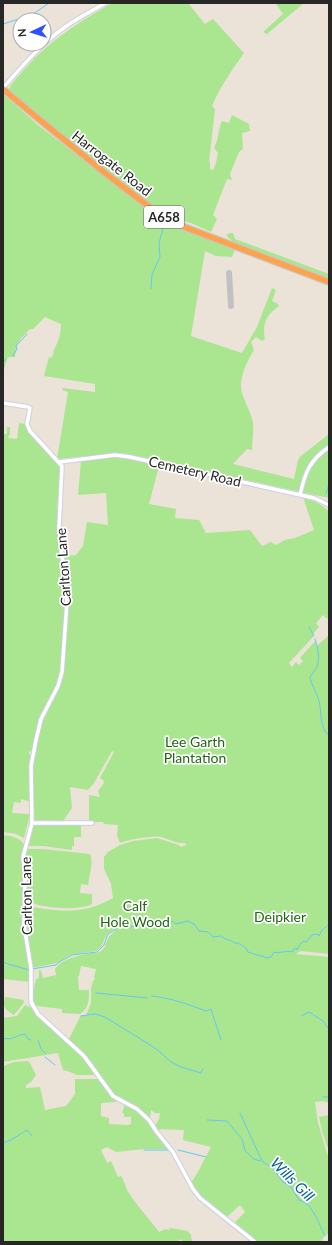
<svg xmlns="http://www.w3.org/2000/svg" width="332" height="1245" font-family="Lato,sans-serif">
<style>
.green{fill:#aae590}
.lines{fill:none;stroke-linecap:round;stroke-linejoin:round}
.stream{stroke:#63c8f4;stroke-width:1}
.taxiway{stroke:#c2c0c5;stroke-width:6}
.minor-casing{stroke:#cdd0e2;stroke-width:5.5}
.highway-casing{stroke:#c7c7c7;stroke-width:8}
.minor{stroke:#fff;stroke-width:3.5}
.highway{stroke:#ffa24e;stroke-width:5.5}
.labels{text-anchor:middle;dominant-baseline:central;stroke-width:3.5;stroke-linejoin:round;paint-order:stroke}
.shield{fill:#fff;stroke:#686868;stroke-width:1}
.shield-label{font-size:13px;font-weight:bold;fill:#272727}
.street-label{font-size:14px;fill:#272727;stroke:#fff}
.park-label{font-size:14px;fill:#236615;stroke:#fff}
.water-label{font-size:15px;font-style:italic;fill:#06639c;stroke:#fff}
</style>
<rect width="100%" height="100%" fill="#ebe3d7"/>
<!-- green -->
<path class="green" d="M112 3H188L205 24 213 19 244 53C232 70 220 87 212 106L215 109 209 162H210V169L213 170 216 163 218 153 214 148C220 137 217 131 222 121L229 123 232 115 249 124 250 131 242 133 243 149 239 152 230 174 232 180 227 179 213 215 217 219 211 232 191 223 176 219 155 207 43 120 9 89C12 82 18 77 22 72 48 41 78 23 112 3Z
M278 3H304L267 34 263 32 283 14 276 4Z
M3 94 38 125 142 205 181 230 235 249 232 257 216 256 205 251 191 336 242 353 257 327 272 288 276 290 272 301 278 304 279 306C266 315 262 324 265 339L262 341 256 337 251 342 254 350C246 363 237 381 243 396 246 405 251 413 253 422 254 431 252 441 252 450L247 449 233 464 294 479 298 460 301 456 329 434V498L122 453 57 459 68 392 62 390 63 388 95 392V384L44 376 49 357 51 358 54 353 53 352C58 342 61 335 61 324L45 317 33 329H30C20 339 15 343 15 357H8L3 372Z
M230 233H233L235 239 329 274V279L233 242 226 235Z
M19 423 27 424 60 466 61 470 57 508V532L62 563 66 604 61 671 57 684 36 733 32 752 29 751V754L31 755 29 774 31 802 21 799V803L14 802 12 813 30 814 24 838 16 834 3 832V434H7V427H10V434L8 438 17 439Z
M116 457H122L157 465 159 466 149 504 176 509 175 518 199 520 206 533 250 530 262 546 271 542 276 545 285 540 295 538 314 530 303 497C314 501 321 503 329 512V616L327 619 323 615 316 623 319 627 313 634V637L289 663 292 667 296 662 299 665 303 661 300 658 315 641 317 646 329 635V954L300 951 296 954 329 957V1103L323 1101 315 1102 318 1123 329 1160V1234L325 1235 321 1242H257L245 1233 234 1223 245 1212 240 1205 227 1217 200 1195 191 1183 199 1170 211 1147 183 1140 184 1130 156 1129 155 1126 159 1119 160 1113H155L151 1110 150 1119 138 1108 114 1094 85 1055 69 1039 81 1015H86L91 1003V989L93 981 95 979 94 978 96 969 81 966 79 976H78L79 990H89C89 1000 89 1008 80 1014L62 1013V1009L37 1006 34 1002 33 993 36 979 39 978V970L41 971 43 978 56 975 55 969C64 957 78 956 92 953 95 953 99 953 101 951 108 946 105 937 115 931L114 929 107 934 101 947 96 951 70 955 57 963 32 968C30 956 20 915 27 906 58 912 84 915 113 898L111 884 104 869V857L108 852 120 845 133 841 157 838 179 845 181 847 186 845 185 843C177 844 169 839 161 837 154 835 127 840 120 843L117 835 118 825 104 824 103 822H92L89 821V795L100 797 98 791 104 783 103 780 100 778 114 752 112 751 94 783 88 790 70 787 72 808 63 821 35 820 34 818 33 768 37 738 43 716 64 671 68 621V603L64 556 76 555 83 546 87 522 108 525 106 493 78 495 81 461Z
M34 824H81V837H74V846H72V850L43 846H29L31 834Z
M3 835C11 836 18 837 24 844 21 857 23 864 23 877 23 895 21 912 23 930 25 948 30 964 30 982L3 979Z
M27 849H43L90 854C94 863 89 875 88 885L81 884 80 893 92 894V904C81 911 35 909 26 899L25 858Z
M5 997 24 1000 23 1004 14 1015C5 1010 2 1007 5 997Z
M25 1005 32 1008 86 1059 98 1075H77L70 1072 63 1070 58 1053 3 1062V1018L17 1016Z
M28 1061 30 1063 36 1075 31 1082 26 1085V1088L40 1087 45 1110 66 1106 75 1094V1079H100L116 1102 101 1103V1116L109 1118V1124L128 1125 131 1124V1117H124V1113H122L125 1104C147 1115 154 1131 169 1149H144L116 1152 107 1147 101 1150 107 1163 111 1161 118 1177 121 1176C124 1180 125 1185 127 1190 136 1205 149 1218 159 1232L165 1229 169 1230 170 1228 188 1231 191 1235 192 1242H182V1239L176 1242H3V1066L14 1062Z
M329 1115V1146L327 1147 322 1131 319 1117Z"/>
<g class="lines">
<!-- stream -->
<path class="stream" d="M279 4 284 3
M3 24 32 15 49 3
M151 289 152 274 160 257 159 243 163 229
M13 356 17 349 16 346 27 334
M3 362 6 359
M326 494 329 484
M309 627 314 636
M315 639C318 648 320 658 317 667 315 671 311 674 310 678 310 681 318 696 319 701 322 712 319 728 329 736
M3 962 8 964 29 970
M32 969 56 965 61 961 72 955 97 952 104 945 108 934 122 925H127L129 927 140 925 142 927 155 923 169 924 172 921 176 924 188 921 194 924 199 931 208 932 213 937 221 936C226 940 231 940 235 943H238L246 948 248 952 260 956H263L266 958 271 957 274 952C278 954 286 950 292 952L294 949 296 948 297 950C299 946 300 943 304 941L306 942 312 935 317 934 319 936 322 930 329 925
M96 993 117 995
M118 995 147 998
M152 996C171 998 187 1004 206 1011L211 1009 221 1040
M81 1016 95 1014 105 1017 155 1048 171 1062 181 1067 201 1073
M301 1016 309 1012 323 1021 329 1029
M3 1038C13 1041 16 1035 25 1034L28 1039 31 1040
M38 1040 41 1049 45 1053
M45 1057 55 1065
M200 1073 203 1069
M323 1097H329
M240 1113 262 1161 272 1168 283 1182 292 1188 299 1200C313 1203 319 1225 325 1236
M207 1120 227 1121 242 1139 245 1151 254 1159 260 1161
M3 1143 11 1140 27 1130 32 1136
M144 1150H169
M178 1150 206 1157"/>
<!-- taxiway -->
<path class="taxiway" d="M229 273 231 306"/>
<!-- minor casing -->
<g class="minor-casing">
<path id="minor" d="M3 88C22 66 41 44 65 27 78 18 92 11 105 3
M3 403 28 407 30 408 27 424 30 431 62 466 59 528 67 602 62 672 58 686 41 719 36 740 31 766 32 823 23 857 25 875 24 925 31 968V1002L38 1014 84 1056 113 1096 137 1109 149 1120 156 1131 173 1152 193 1189 200 1198 255 1242
M59 462 115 455 130 457 314 498 329 505
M300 495C305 472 310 460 329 447
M32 823H92"/>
</g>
<!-- highway casing -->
<g class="highway-casing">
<path id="highway" d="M3 89C38 119 73 147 109 176 132 193 153 212 179 225L329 282"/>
</g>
<!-- minor -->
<use href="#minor" class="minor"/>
<!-- highway -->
<use href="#highway" class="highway"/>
</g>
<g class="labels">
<!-- shield labels -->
<rect class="shield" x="144" y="206" width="40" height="22" rx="3"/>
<g class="shield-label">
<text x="164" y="217">A658</text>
</g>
<!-- street labels -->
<g class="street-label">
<text transform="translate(112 163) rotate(38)">Harrogate Road</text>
<text transform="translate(195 471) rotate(13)">Cemetery Road</text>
<text transform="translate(63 567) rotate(-94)">Carlton Lane</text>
<text transform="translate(26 896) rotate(-91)">Carlton Lane</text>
</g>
<!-- park labels -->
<g class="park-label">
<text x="195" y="741">Lee Garth<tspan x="195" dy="16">Plantation</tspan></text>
<text x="135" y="905">Calf<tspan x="135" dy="16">Hole Wood</tspan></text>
<text x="280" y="916">Deipkier</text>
</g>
<!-- water labels -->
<g class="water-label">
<text transform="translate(293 1179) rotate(45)">Wills Gill</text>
</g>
</g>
<!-- border -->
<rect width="332" height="1245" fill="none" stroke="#272727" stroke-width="8"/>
<!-- north arrow -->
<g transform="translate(32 32) rotate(266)"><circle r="19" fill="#ffffff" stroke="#a9a9a9"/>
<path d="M0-3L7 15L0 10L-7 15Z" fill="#304fff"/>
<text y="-6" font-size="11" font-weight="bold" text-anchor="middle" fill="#272727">N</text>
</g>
</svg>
